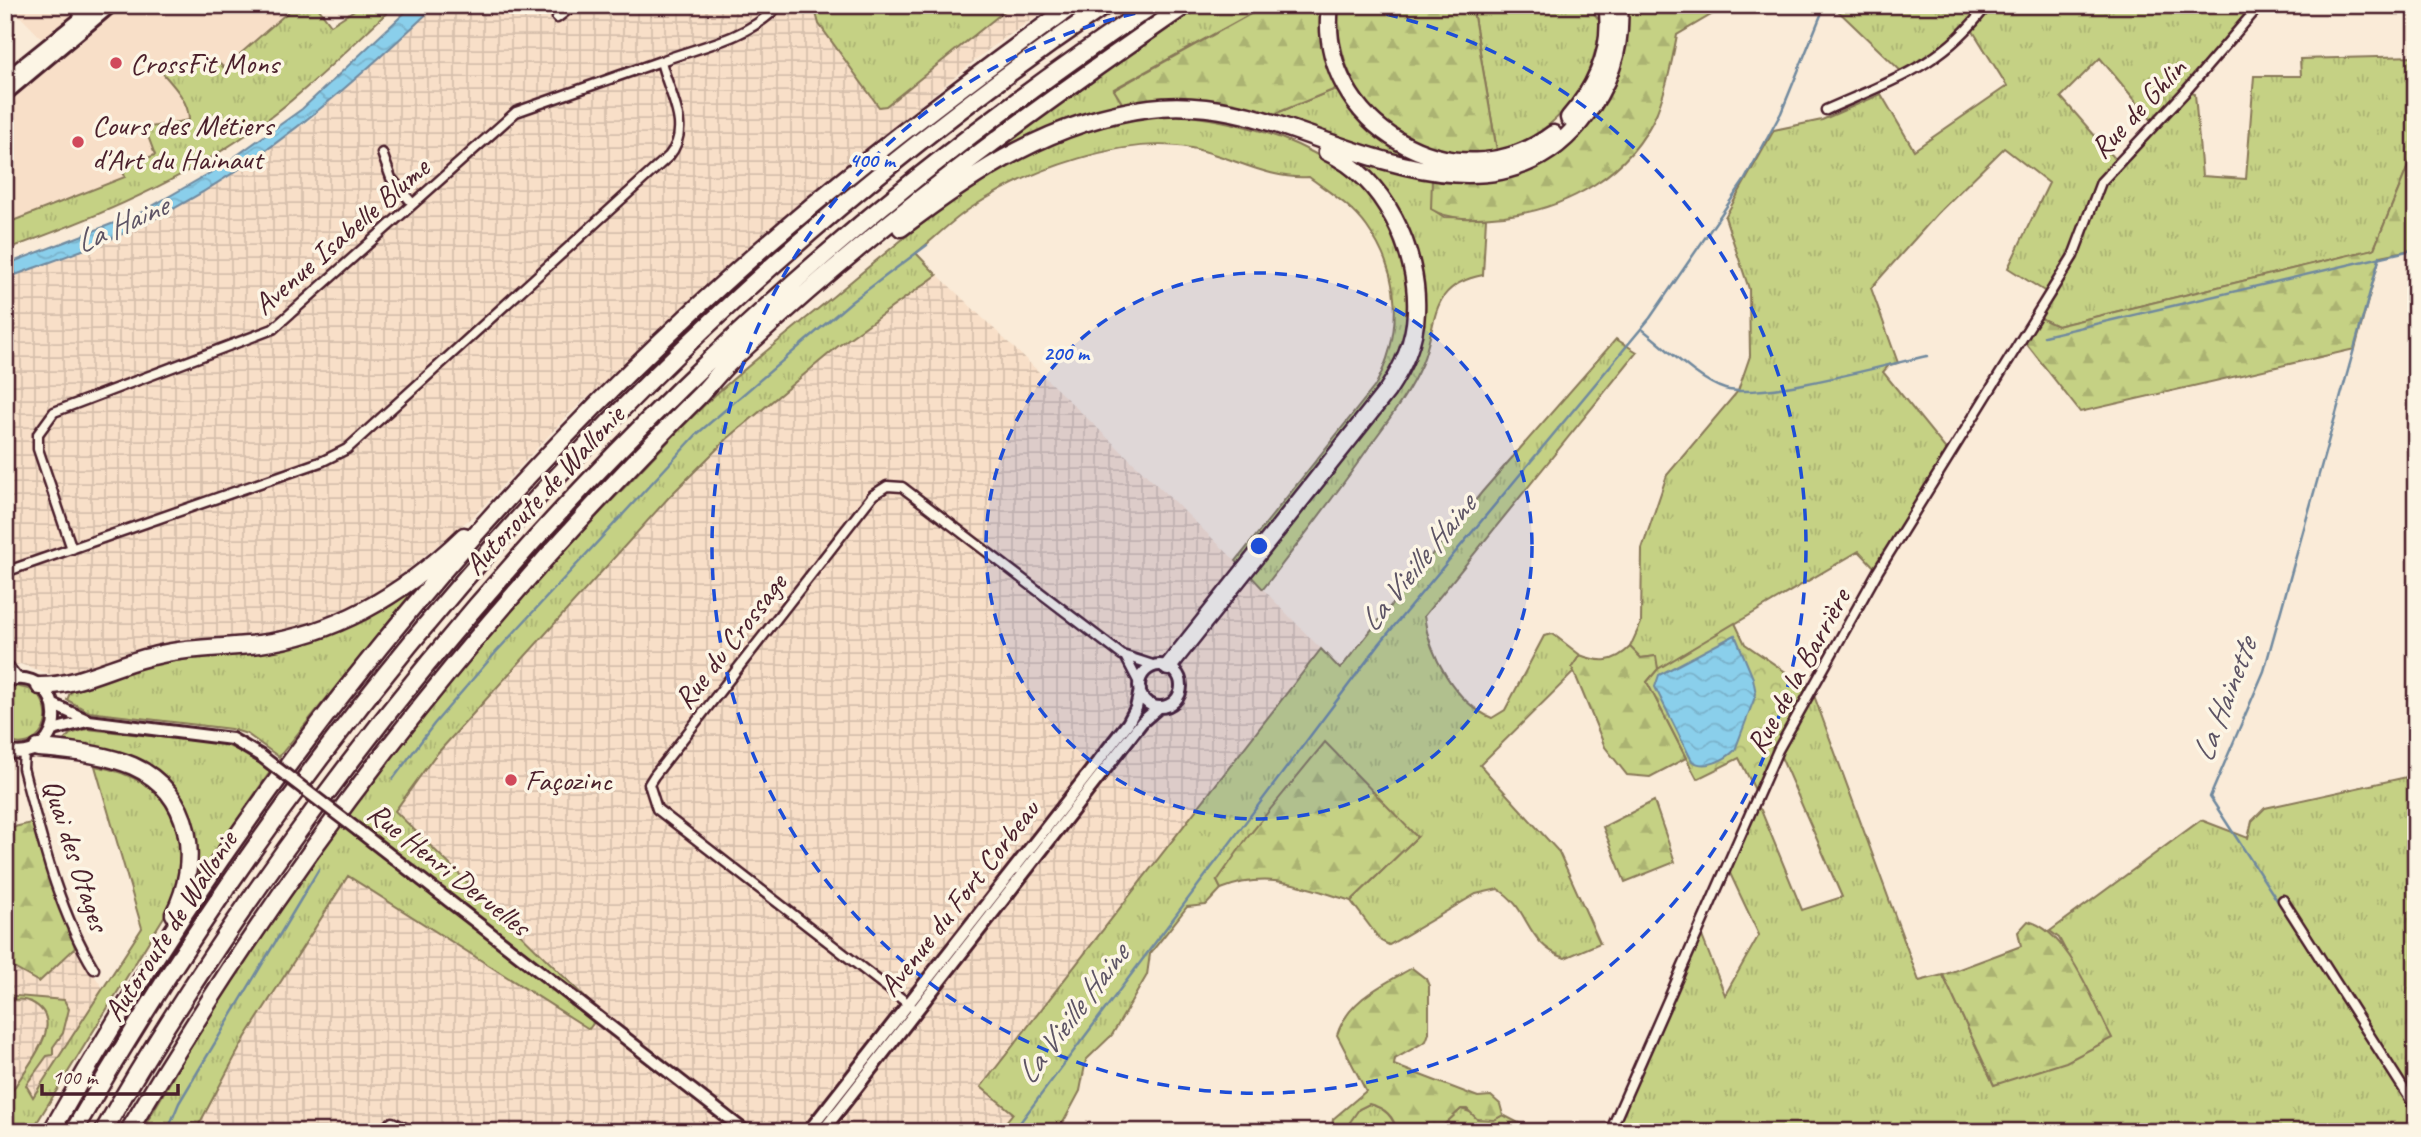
<svg xmlns="http://www.w3.org/2000/svg" width="2421" height="1137" font-family="Caveat,sans-serif">
<style>
.built{fill:#f8dfc8}
.industrial{fill:url(#industrial-grid)}
.grass{fill:url(#grass-tufts);stroke:#887858;stroke-width:2;fill-rule:evenodd}
.forest{fill:url(#forest-firs);stroke:#887858;stroke-width:2}
.park{fill:url(#park-crowns);stroke:#887858;stroke-width:2}
.water{fill:url(#water-waves);stroke:#70899e;stroke-width:2}
.lines{fill:none;stroke-linecap:round;stroke-linejoin:round}
.stream{stroke:#70899e;stroke-width:2.5}
.minor-casing{stroke:#4a1f2b;stroke-width:13}
.tertiary-casing{stroke:#4a1f2b;stroke-width:16}
.primary-casing{stroke:#4a1f2b;stroke-width:18}
.motorway-casing{stroke:#4a1f2b;stroke-width:21}
.minor{stroke:#fcf5e5;stroke-width:8}
.tertiary{stroke:#fcf5e5;stroke-width:10}
.primary{stroke:#fcf5e5;stroke-width:12}
.motorway{stroke:#fcf5e5;stroke-width:16}
.tertiary-bridge-casing{stroke:#4a1f2b;stroke-width:16;stroke-linecap:butt}
.tertiary-bridge{stroke:#fcf5e5;stroke-width:10}
.ring{fill:none;stroke:#1d4ed8;stroke-width:3.5;stroke-dasharray:12 9}
.poi-dot{fill:#d1495b;stroke:#fcf5e5;stroke-width:2.5}
.labels{text-anchor:middle;dominant-baseline:central;stroke-width:7;stroke-linejoin:round;paint-order:stroke}
.poi-label{font-size:30px;fill:#4a1f2b;stroke:#fcf5e5;text-anchor:start}
.street-label{font-size:30px;fill:#4a1f2b;stroke:#fcf5e5}
.water-label{font-size:32px;font-style:italic;fill:#5d5465;stroke:#fcf5e5}
.centre{fill:#1d4ed8;stroke:#fcf5e5;stroke-width:3.5}
.ring-label{font-size:21px;text-anchor:middle;font-weight:bold;fill:#1d4ed8;stroke:#fcf5e5;stroke-width:7;stroke-linejoin:round;paint-order:stroke}
</style>
<defs>
<pattern id="industrial-grid" width="8" height="8" patternUnits="userSpaceOnUse" patternTransform="scale(1.75)"><rect width="8" height="8" fill="#f8dfc8"/><path d="M0 4h8M4 0v8" fill="none" stroke="#d6bfac"/></pattern>
<pattern id="grass-tufts" width="24" height="20" patternUnits="userSpaceOnUse" patternTransform="scale(1.75)"><rect width="24" height="20" fill="#c5d184"/><path d="M3 7l-1-3M5 7V3M7 7l1-3M15 17l-1-3M17 17v-4M19 17l1-3" fill="none" stroke="#abb372"/></pattern>
<pattern id="forest-firs" width="22" height="20" patternUnits="userSpaceOnUse" patternTransform="scale(1.75)"><rect width="22" height="20" fill="#c5d184"/><path d="M5 1l3.5 6h-7zM16 11l3.5 6h-7z" fill="#abb372"/></pattern>
<pattern id="park-crowns" width="20" height="18" patternUnits="userSpaceOnUse" patternTransform="scale(1.75)"><rect width="20" height="18" fill="#c5d184"/><path d="M2 6a3 3 0 1 1 6 0M12 15a3 3 0 1 1 6 0" fill="none" stroke="#abb372"/></pattern>
<pattern id="water-waves" width="16" height="10" patternUnits="userSpaceOnUse" patternTransform="scale(1.75)"><rect width="16" height="10" fill="#8acfeb"/><path d="M0 5q4-4 8 0t8 0" fill="none" stroke="#79b1ca"/></pattern>
</defs>
<rect width="100%" height="100%" fill="#faebd8"/>
<filter id="ink" filterUnits="userSpaceOnUse"><feTurbulence type="fractalNoise" baseFrequency=".0143" numOctaves="2"/><feDisplacementMap in="SourceGraphic" scale="14" xChannelSelector="R" yChannelSelector="G"/><feConvolveMatrix kernelMatrix="1 2 1 2 8 2 1 2 1" color-interpolation-filters="sRGB"/></filter>
<g filter="url(#ink)">
<!-- built -->
<path class="built" d="M9 5H98L48 45Z
M123 5H296L224 68 159 69 177 90 189 111V120L155 155 122 168 126 177 5 224V94L64 45 70 51Z"/>
<!-- industrial -->
<path class="industrial" d="M436 5H1053L988 50 801 202 566 417 477 513 379 593 346 609 293 628 153 648 61 678 20 664 5 669V279L144 224 230 176 311 119Z
M915 253 1236 561 1321 649 981 1087 1013 1113 998 1132H141L237 973 509 612 547 569 715 395Z
M5 829 61 902 75 948 103 988 13 1132H5Z"/>
<!-- grass -->
<path class="grass" d="M296 5H316L331 25 362 5H395C345 52 295 103 237 141 165 189 86 221 5 250V224L125 177 122 168 155 155 145 128 189 120C189 100 171 83 159 69L218 62 224 68Z
M819 5H1012L886 106 879 107 819 24 816 13Z
M1201 5H1267L1114 89 1124 106 950 184 1086 84Z
M1472 5H1588L1601 23C1592 86 1560 133 1497 151Z
M1832 5H2260L2187 92 2195 94 2202 176 2246 179 2254 76H2301L2300 59 2416 56V147L2374 249 2057 326 2036 316 2049 294 2008 268 2049 183 2004 148 1938 213 1871 288 1898 363 1889 365 1883 372 1949 453 1878 571 1859 551 1658 669 1655 656 1641 658 1630 647 1641 623 1642 549 1667 475 1738 391 1750 356 1749 289 1725 217 1774 130 1822 120 1881 94 1914 150 2007 86 1971 28 1905 75ZM2100 58 2154 123 2117 161 2061 97Z
M1338 88 1449 165 1431 168 1267 117Z
M1181 115C1281 126 1400 171 1407 289 1408 319 1405 341 1393 368L1242 567 1236 561 1375 386C1403 334 1402 276 1367 227 1352 206 1329 192 1309 177 1268 180 1231 156 1191 148 1125 135 1029 170 974 206 953 219 935 238 916 253L937 275 837 347 727 439 670 496 434 757 395 811 601 1013 589 1029 348 876 245 1038 195 1132H141C173 1078 203 1023 238 971 352 799 481 634 626 486 655 455 684 424 715 395 754 360 796 327 836 294 937 210 1043 116 1181 115Z
M1357 163 1432 179V209L1444 217 1486 218 1483 275C1427 286 1439 321 1422 363 1409 393 1390 418 1371 444 1337 494 1300 541 1263 589L1249 574 1399 382 1417 274Z
M1616 339 1637 352 1424 616C1429 654 1455 703 1492 718L1505 710 1544 636 1553 634 1580 655 1572 667 1575 671 1480 765 1559 852 1600 943 1565 958C1524 943 1531 909 1498 889L1476 894 1389 945 1381 941 1351 901 1417 837 1217 881 1221 889 1206 905 1187 907 1150 954 1147 975 1112 1035 1086 1060 1080 1091 1058 1132H998L1013 1113 981 1087 1321 649 1340 669 1482 492Z
M422 580 279 757 247 734 231 729 89 712 67 700 72 688 160 658 278 645Z
M15 686 34 690C61 715 39 756 5 740V689Z
M1812 690 1919 981 1943 975 1994 1085 2111 1038 2059 938 2050 931 2201 820 2248 838 2252 821 2265 808 2416 775V1132H1610L1700 931 1725 995 1759 935 1727 867 1754 804 1761 810 1802 910 1842 897 1778 750Z
M87 729 224 744 252 757 270 772 195 880C199 831 182 816 158 776L60 745 70 734Z
M95 766C173 780 196 835 170 907L31 1132H5C5 1124 3 1112 6 1104 13 1078 75 1023 31 1002 22 998 13 999 5 1004V995L64 1000 69 1009 63 1033 53 1047V1055L47 1056 26 1085 33 1097 142 928Z
M1369 1104C1385 1108 1393 1116 1397 1132H1327L1332 1127 1342 1128 1359 1109Z
M1461 1109 1494 1120 1503 1115 1536 1132H1436Z"/>
<!-- forest -->
<path class="forest" d="M1267 5H1322V40L1338 88 1267 117 1124 106 1114 90Z
M1338 5H1472L1497 151C1429 160 1369 129 1346 64 1340 45 1335 25 1338 5Z
M1626 5H1728L1677 35C1672 61 1667 87 1657 112 1631 173 1568 209 1504 216 1480 218 1452 222 1431 209L1432 179C1458 182 1486 184 1511 176 1585 154 1636 83 1626 5Z
M2416 147V249L2380 256 2355 349 2080 412 2022 338 2036 316 2057 326 2374 249Z
M1630 647 1641 658 1656 656 1658 669 1647 682 1686 758 1650 777 1627 775 1605 747 1572 667 1580 655C1600 663 1614 663 1630 647Z
M1325 742 1417 837 1351 901C1304 887 1269 870 1221 889L1217 881 1247 838Z
M1654 801 1675 862 1625 882 1603 827Z
M36 822 75 948 39 982 5 963V829Z
M2028 921C2068 931 2093 1002 2112 1038L2066 1062 1994 1085 1943 975 2021 946 2018 932Z
M1412 968 1426 979 1429 986V1033L1426 1041 1395 1059 1394 1065 1478 1097 1491 1096 1500 1104 1503 1115 1494 1120 1477 1119 1467 1109H1461L1436 1132H1397C1394 1116 1385 1108 1369 1104L1359 1109 1348 1125 1332 1127 1333 1119 1366 1091 1337 1035C1348 1000 1382 985 1412 968Z"/>
<!-- park -->
<path class="park" d="M1735 623 1745 644 1812 690 1758 796 1739 758 1697 779 1647 682 1658 669Z"/>
<!-- water -->
<path class="water" d="M413 5H436C347 90 255 170 144 224 99 246 51 261 5 279V265L140 213 222 166 302 109Z
M1735 635 1753 678 1756 694 1735 750C1725 760 1705 770 1692 761L1655 687 1659 675Z"/>
<g class="lines">
<!-- stream -->
<path class="stream" d="M2380 256 2264 671 2210 797 2397 1085
M1642 329C1664 346 1699 381 1725 389 1762 400 1883 365 1927 356
M2044 336 2416 249
M393 779 434 724 497 651 697 434 851 302 927 245
M167 1132 179 1103 319 869
M1013 1132 1380 643 1650 318 1744 181 1781 113 1825 5"/>
<!-- minor casing -->
<g class="minor-casing">
<path id="minor" d="M73 5 82 19
M557 18 574 5
M1826 110C1891 81 1944 65 1987 5
M382 153 391 178 413 204
M72 549 38 449V434L54 412 273 329 516 112 661 61
M5 572 323 461 347 449 669 156C693 127 668 93 661 61 698 47 746 39 775 9V5
M1126 658 1139 683
M5 662 18 678
M24 753 23 768C41 836 57 908 94 969
M2283 900 2416 1108
M911 1006 657 809 649 784 654 776 873 495 887 486 902 487 1122 655 1156 666
M378 1132 392 1122 414 1132
M1610 1132 1778 750 1878 571 2073 256 2101 182 2186 91 2260 5"/>
</g>
<!-- tertiary casing -->
<g class="tertiary-casing">
<path id="tertiary" d="M1139 686a21 21 0 1 1 42 0a21 21 0 1 1-42 0Z
M5 681C69 663 72 767 5 751
M54 705 89 721 232 739 261 756
M53 730 87 721
M359 831 746 1132
M808 1132 1128 723 1136 708 1140 690
M822 1132 1142 722 1159 707"/>
</g>
<!-- primary casing -->
<g class="primary-casing">
<path id="primary" d="M5 80 92 10
M5 94 111 5"/>
</g>
<!-- motorway casing -->
<g class="motorway-casing">
<path id="motorway" d="M1330 5C1315 125 1457 207 1553 134
M1569 118C1596 87 1614 48 1607 5
M901 228C976 171 1054 120 1150 108 1185 103 1226 109 1260 119 1358 148 1497 225 1580 122 1609 87 1622 50 1619 5
M1168 667 1387 391C1403 367 1415 342 1416 312 1419 251 1384 177 1327 152
M40 686C79 686 115 664 153 656 188 647 224 648 259 644 339 634 407 591 464 536
M38 748C68 750 105 754 133 766 193 793 201 862 174 914
M51 1132C239 795 493 479 787 227 878 149 975 76 1073 5
M73 1132C329 687 681 294 1106 5
M103 1132C158 1034 220 941 285 850 521 520 814 230 1153 5
M128 1132C291 857 472 623 698 397 709 386 718 373 730 362 870 229 1027 114 1186 5"/>
</g>
<!-- minor -->
<use href="#minor" class="minor"/>
<!-- tertiary -->
<use href="#tertiary" class="tertiary"/>
<!-- primary -->
<use href="#primary" class="primary"/>
<!-- motorway -->
<use href="#motorway" class="motorway"/>
<!-- tertiary-bridge casing -->
<g class="tertiary-bridge-casing">
<path id="tertiary-bridge" d="M261 756 359 831"/>
</g>
<!-- tertiary-bridge -->
<use href="#tertiary-bridge" class="tertiary-bridge"/>
</g>
</g>
<!-- distance rings -->
<circle cx="1259" cy="546" r="273" fill="#1d4ed8" fill-opacity=".12"/>
<g class="ring">
<circle cx="1259" cy="546" r="273"/>
<path d="M1345 6A547 547 0 1 1 1173 6"/>
</g>
<!-- markers -->
<g class="poi-dot">
<circle cx="116" cy="63" r="7"/>
<circle cx="78" cy="142" r="7"/>
<circle cx="511" cy="780" r="7"/>
</g>
<g class="labels">
<!-- poi labels -->
<g class="poi-label">
<text x="130" y="63">CrossFit Mons</text>
<text x="92" y="125">Cours des Métiers<tspan x="92" dy="34">d'Art du Hainaut</tspan></text>
<text x="525" y="780">Façozinc</text>
</g>
<!-- street labels -->
<g class="street-label">
<text transform="translate(2138 108) rotate(-47)">Rue de Ghlin</text>
<text transform="translate(341 236) rotate(-41)">Avenue Isabelle Blume</text>
<text transform="translate(544 490) rotate(-47)">Autoroute de Wallonie</text>
<text transform="translate(730 641) rotate(-52)">Rue du Crossage</text>
<text transform="translate(1798 671) rotate(-61)">Rue de la Barrière</text>
<text transform="translate(76 855) rotate(72)">Quai des Otages</text>
<text transform="translate(449 869) rotate(38)">Rue Henri Deruelles</text>
<text transform="translate(959 898) rotate(-52)">Avenue du Fort Corbeau</text>
<text transform="translate(170 926) rotate(-57)">Autoroute de Wallonie</text>
</g>
<!-- water labels -->
<g class="water-label">
<text transform="translate(121 224) rotate(-24)">La Haine</text>
<text transform="translate(1417 563) rotate(-51)">La Vieille Haine</text>
<text transform="translate(2224 700) rotate(-69)">La Hainette</text>
<text transform="translate(1072 1014) rotate(-53)">La Vieille Haine</text>
</g>
</g>
<circle cx="1259" cy="546" r="10" class="centre"/>
<g class="ring-label">
<text x="872" y="167">400 m</text>
<text x="1066" y="360">200 m</text>
</g>
<!-- margin -->
<rect width="2421" height="1137" fill="none" stroke="#fcf5e5" stroke-width="28"/>
<rect x="14" y="14" width="2393" height="1109" fill="none" stroke="#4a1f2b" stroke-width="2.5" filter="url(#ink)"/>
<!-- scale -->
<path d="M42 1084v10h136v-10" fill="none" stroke="#4a1f2b" stroke-width="3.5"/>
<text x="52" y="1084" font-size="21" fill="#4a1f2b" stroke="#fcf5e5" stroke-width="5" paint-order="stroke">100 m</text>
</svg>
